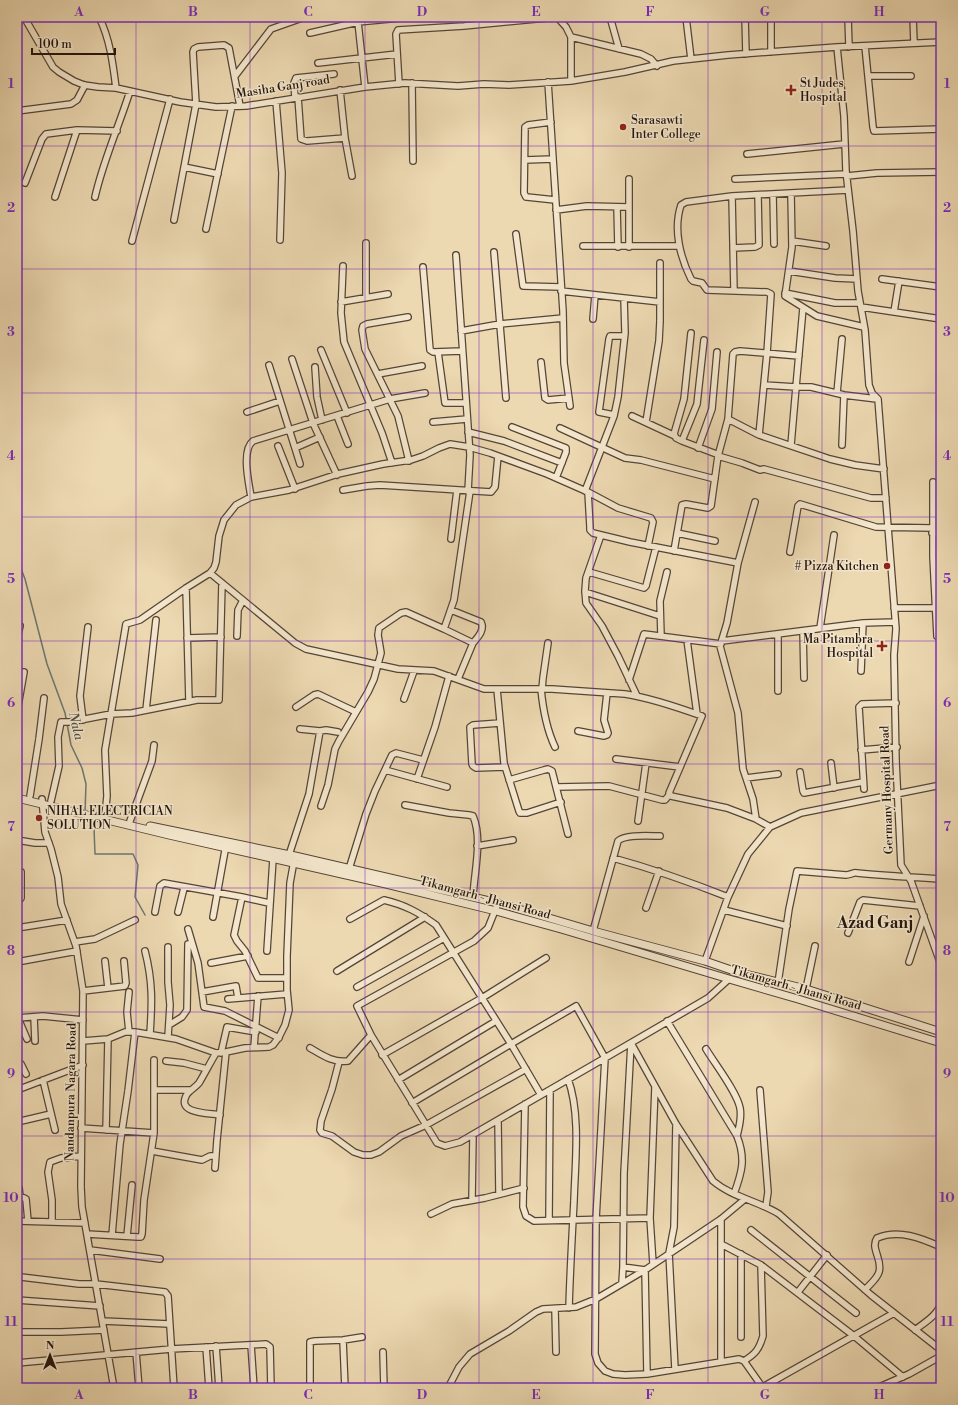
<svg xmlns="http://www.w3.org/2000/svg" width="958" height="1405" font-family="'Libre Bodoni',serif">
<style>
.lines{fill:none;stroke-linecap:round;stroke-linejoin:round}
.stream{stroke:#6a776f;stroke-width:1.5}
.minor-casing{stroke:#554536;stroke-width:8}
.tertiary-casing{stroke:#554536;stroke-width:9}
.minor{stroke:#f3e6cc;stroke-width:5.5}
.tertiary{stroke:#f3e6cc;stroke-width:7}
.grid{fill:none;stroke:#7b2cbf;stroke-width:1;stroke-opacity:0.55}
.poi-dot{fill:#8f2418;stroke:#f3e6cc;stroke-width:1.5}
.labels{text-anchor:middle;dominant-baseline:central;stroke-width:3;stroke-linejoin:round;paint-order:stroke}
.poi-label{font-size:12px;fill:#23140d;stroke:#f3e6cc;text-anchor:start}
.street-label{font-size:12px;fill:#23140d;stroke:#f3e6cc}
.water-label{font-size:13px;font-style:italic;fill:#4c4e46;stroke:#f3e6cc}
.district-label{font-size:16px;font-weight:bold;fill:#23140d;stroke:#f3e6cc}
.neatline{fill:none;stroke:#7b2cbf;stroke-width:1.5}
.grid-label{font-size:13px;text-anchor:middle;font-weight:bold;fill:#7b2cbf}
</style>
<rect width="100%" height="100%" fill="#ecd8b1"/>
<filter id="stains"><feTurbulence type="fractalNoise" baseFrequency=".005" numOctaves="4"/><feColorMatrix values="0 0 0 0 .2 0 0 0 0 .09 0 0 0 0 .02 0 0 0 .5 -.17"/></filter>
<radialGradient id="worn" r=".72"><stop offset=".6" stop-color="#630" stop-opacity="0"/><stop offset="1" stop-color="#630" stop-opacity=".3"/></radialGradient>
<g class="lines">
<!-- stream -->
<path class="stream" d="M17 499 18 561 25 579 47 664 65 713 71 745 82 768 86 784 85 812
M84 817 94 828 95 854H133L138 865 135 897 145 915"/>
<!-- minor casing -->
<g class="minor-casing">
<path id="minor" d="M24 17 53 67 59 72 74 81 84 85 98 87 116 88 180 102 216 107 246 106 365 87 405 83 458 86 484 84 509 85 571 81 625 72 673 61 728 55 837 47
M99 17C110 39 113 64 116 88
M557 17 566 27 571 37V81
M610 17 619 49
M686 17 691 59
M745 17 746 54
M848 17 849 47
M913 17 914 43
M358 22 365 87
M310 33 358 22 411 17
M571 37 641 54 651 59 657 66
M941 42 837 47 844 116 846 171 853 231 858 291 865 330 869 385 872 393 878 399 879 412 896 629 894 655 896 761 901 865 911 881 941 965
M865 46 873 127 874 131 941 129
M771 52V17
M318 63 397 54
M235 76 271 29 305 17
M868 76H911
M548 82 563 311 564 363 570 406
M412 83 413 161
M399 84 396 34 398 30 464 26 557 17
M340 90 345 138 352 176
M298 97 301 139 307 141 345 138
M295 98 294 83 296 78 334 74
M276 101 282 173 280 240
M17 111 71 104 77 100 85 85
M551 122 528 125 525 127 524 193 526 197H527L555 200
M747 154 844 144
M525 160 553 159
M184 167 218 174
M847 176 877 173 941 172
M629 179V247
M735 179 846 174
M25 183 42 139 46 134 77 130 117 131
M848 190 732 196 686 202 681 205C673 229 680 257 691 279L693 281 702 283 707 290 767 292 771 294 767 353 759 435 830 459 855 465 884 469
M791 193 792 247 785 296 817 316 864 327
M773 194 774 244
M732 196 734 291
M55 197 77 130
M95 197C103 161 119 126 130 91
M617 207 618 247
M556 210 587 206 629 207
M174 220 196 104 193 52 194 49 198 47 224 45 229 48 240 106
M206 229 232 106
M516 234 523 286 561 287
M132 241 170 99
M792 241 826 246
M366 243V298
M583 246H679
M733 248 755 247 759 245 758 195
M494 252 506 398
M456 255 470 455 468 491
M343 266 341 313 344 342 382 433 392 463
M423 267 430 350 433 352 462 351
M789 271 835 278 857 279
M882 279 941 287
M561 291 660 302
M785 293 835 303H860
M341 302 388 294
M861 307 941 319
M803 308 796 387H811L844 395 877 399
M894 312 899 281
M408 317 367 324 363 326 362 330 365 349 398 416 409 461
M593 319 595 295
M461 331 500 324 563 318
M691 333 684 399 674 434 676 438 682 441 719 455
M321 350 347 413
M438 352 445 403H466
M292 359 313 423 337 475
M541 362 545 398 548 400 569 398
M269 365 300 464
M315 367 317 397 322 420
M378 374 422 366
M764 385 796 387 791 445
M837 393 842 339
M247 412 280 401
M614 415 599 412 609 339 610 336H624
M337 416 348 444
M632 416 675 436
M728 419 759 435
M433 422 467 419
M646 422 659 341 660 321V263
M512 427 566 448V452L556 478
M560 428 625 458 641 460 715 479
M468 432 504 441 562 463
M682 441 697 404 704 340
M842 445 844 395
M278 446 295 489
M295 448 320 437
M698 448 712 409 717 352
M718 456 742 463 760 470 764 469 871 498H886
M933 482V557L937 636
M343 490 367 486 380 485 491 492 495 487 498 456
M585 491 614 416 618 397 625 333 624 298
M588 492 590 527V530L593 533 630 542 738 563
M251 497C249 484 241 450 253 441L390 399 425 393
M755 502 738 563 727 623 720 646 738 713 743 769 753 799 756 819
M677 533 715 541
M932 533 941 532
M601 535 586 578 585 591 586 603 602 626 618 656 637 696
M451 539 457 490
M674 551 682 505 686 504 708 508 711 506 718 456 728 419 733 354 735 352 740 351 799 356
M790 552 798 506 800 504 876 527 932 528
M589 572 644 588 646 586 656 547
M210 573 295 643 306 649 398 669 434 671 484 689H552L625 694C651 698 677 707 702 716L669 793 671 796 727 808 756 819 770 827
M186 588 189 702
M585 592 660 616
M894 608H941
M451 610 481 622C485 630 478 637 473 643
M820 628 834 535
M444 629 454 600 470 491
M803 631 804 678
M778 634V691
M237 636 238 610 243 600
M661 636 660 601 667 572
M17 638 20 626
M187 638 221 637
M687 640 697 714
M722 641 863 623 895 622
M861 671 863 623
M629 680 644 634 721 644
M497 689 504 763 519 811 520 813H527L561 802
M541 689C543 710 546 728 555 747
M542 689 543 678 548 643
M404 699 414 671
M296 707 314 695 318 694 356 712
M146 710 156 620
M17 712 24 672
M83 720 80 696 88 627
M500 723 473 725 470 727 472 764 473 766 476 768 505 767
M300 729 320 731
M578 731 604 736 607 735 608 733 604 720 607 693
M861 750 897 747
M616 759 680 767
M831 763 834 788
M385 770 447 787
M800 772 803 791 804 793 863 782
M746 778 778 774
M417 779 435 727 449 676
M509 780 544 770 548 769 552 771 568 834
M557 787 609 786 662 800H665L670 794
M864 789 859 707 862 704 896 703
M30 796 39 739 44 698
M42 799 45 832 51 849 58 877 61 904 76 946 83 991 81 1187 82 1207 114 1388
M51 801 59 766 58 737 61 722H70L111 714 132 713 197 700H219L222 583
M405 805 449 813 469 815 473 816C483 839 474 873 473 897
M321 806 328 785 335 749 339 741 368 692 374 679 381 653 378 635 379 628 401 613 406 612 444 629 473 643 458 679
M105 816 107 796 105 750 126 624 140 620 186 588 210 573 214 568 216 562 219 536 224 520 236 505 251 497 289 490 338 474 383 464 411 460 423 456 439 448 450 444 469 447 490 453 547 474 588 492 618 508 651 518 653 522 648 546
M130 821 152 761 154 745
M638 821 646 763
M17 840 35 843H49
M477 846 513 840
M289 855 309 794 320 731 326 730 338 732
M613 858C653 869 690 882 728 897
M349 869 366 814 375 791 392 755 396 753 423 760
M17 903 21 898V872
M269 903 242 897 234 935 237 941 245 951 258 978H287
M498 903 488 928 474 941 357 1006 371 1035 437 1143 445 1146 460 1142 541 1095
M646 908 659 871
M724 910 787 926
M155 912 160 886 164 883 242 897
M178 912 184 888
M17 915 19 928
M213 917 226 845
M350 919 384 900C405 905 418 912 436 925L511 1044 412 1103
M17 928 67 920
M188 929 198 963 204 1007 225 1011 279 1038
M593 931 618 841C625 834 650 836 660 836
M848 933 860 902 863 900 920 906
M75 942 95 939 135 920
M168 947V982L170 1005 168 1037
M145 951C153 982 152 1004 150 1034
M267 951 273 859
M105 961 108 988
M705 961 728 897 748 854 770 827 801 813 941 785
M17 962 77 951
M909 962 924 916
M211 963 248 956
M337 971 425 917
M778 983 789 909 797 871 846 875C850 875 854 872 857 873 885 876 913 877 941 879
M357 987 444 938
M806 989 815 946
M83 991 125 986 126 983 124 961
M129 992 127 1012 129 1032
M202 992 236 986 238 998
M228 999 287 994
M34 1017 35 1041
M17 1018 43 1016 83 1020
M18 1018 27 1039
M667 1021 737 1136C746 1159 742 1172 734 1194
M169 1025 182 1017 187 1010 188 944
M83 1041 108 1039 125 1032H135L176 1039 216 1053 226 1052
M631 1043 676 1124 713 1181C732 1197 758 1201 779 1214L871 1295 941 1350
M631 1043 624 1173 623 1267 645 1270 647 1374
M254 1047 258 996
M310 1048C322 1055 333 1063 348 1061L371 1035
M706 1049C715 1064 737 1092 740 1108 742 1118 739 1127 737 1136
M216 1053C210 1063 205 1073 199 1083 195 1088 188 1091 186 1096 177 1114 209 1113 220 1115
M221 1053 227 1027 256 1032
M382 1055 482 998 546 958
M605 1058 596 1219 595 1354 598 1363 605 1371 613 1374 625 1375 647 1374 739 1359 744 1361 763 1388
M605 1058 541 1095 511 1044 576 1006 605 1058 708 998 729 979
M166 1061 184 1063 207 1069
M339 1062 332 1089 321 1121 320 1130 322 1133 332 1136 354 1152 363 1155H371L379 1152 401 1136 426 1125 526 1069
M17 1063 21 1064 26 1074
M568 1079C581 1114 575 1164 574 1201 572 1237 570 1272 569 1308
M43 1080 55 1130
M398 1080 496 1021
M17 1090 83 1065
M154 1090H191
M760 1090 768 1192 766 1206
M525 1104 523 1207 526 1216 534 1221 650 1218
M498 1121 499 1194
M17 1122 51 1114
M81 1128 154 1133
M106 1130 108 1039
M152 1151 202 1160 210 1156H216
M215 1168 217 1140 226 1052 245 1048 269 1047 273 1045 279 1037 285 1025 289 1010 287 990V956L290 883 294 861
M19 1188 20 1196 26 1199 28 1221
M472 1200 473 1135
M431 1214 452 1204 485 1198 524 1188
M549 1220 550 1090
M17 1221 85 1223
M52 1221V1200L48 1172 50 1162 61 1158 81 1156
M751 1230 856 1313
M87 1234 138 1237H141L142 1234 144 1200 154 1133V1060
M112 1235 120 1144 128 1091 135 1032
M127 1236 132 1185
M721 1244 761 1265 854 1336 903 1377
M90 1250 160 1259
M741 1254V1337
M653 1264 650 1218 655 1087
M21 1277 79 1284H96L165 1292 168 1296 174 1388
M622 1283 623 1267
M865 1290C870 1284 877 1279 879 1272 883 1260 870 1248 877 1238 899 1229 921 1238 941 1247
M798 1292 827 1255
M17 1300 100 1306
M555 1309 556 1352
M103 1321 169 1324
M915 1330C924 1323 938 1315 941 1303
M17 1332H61L104 1330
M343 1340 345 1388
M251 1345 254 1388
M216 1346 219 1388
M206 1347 209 1388
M136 1352 139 1388
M383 1352 384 1388
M744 1361C755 1354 759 1350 763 1336L761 1265
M721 1362V1219
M17 1363 171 1349 266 1344 270 1347 271 1388
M675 1369 669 1253 674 1227 676 1124
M85 1388 114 1386
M310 1388V1342L315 1341 343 1340 362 1337
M448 1388 459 1367 470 1354 509 1331 536 1312 543 1309 576 1307 596 1299 645 1270 721 1219 745 1199
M761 1388 894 1313
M877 1388 909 1374 941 1356"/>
</g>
<!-- tertiary casing -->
<g class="tertiary-casing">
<path id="tertiary" d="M17 798 169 835 386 884 496 911 561 929 729 979 798 999 941 1043
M150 826 295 856 498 903 593 931 705 961 737 972 806 989 941 1032"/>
</g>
<!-- minor -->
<use href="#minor" class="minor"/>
<!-- tertiary -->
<use href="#tertiary" class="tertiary"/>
</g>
<!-- grid -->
<path class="grid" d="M136 17V1388M250 17V1388M365 17V1388M479 17V1388M593 17V1388M708 17V1388M822 17V1388M17 146H941M17 269H941M17 393H941M17 517H941M17 641H941M17 764H941M17 888H941M17 1012H941M17 1136H941M17 1259H941"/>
<!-- markers -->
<g class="poi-dot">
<path d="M789 84h4v4h4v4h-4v4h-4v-4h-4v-4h4z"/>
<circle cx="623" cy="127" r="4"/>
<circle cx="887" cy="566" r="4"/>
<path d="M880 640h4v4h4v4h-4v4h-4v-4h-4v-4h4z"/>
<circle cx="39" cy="818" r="4"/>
</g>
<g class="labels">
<!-- poi labels -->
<g class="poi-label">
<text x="800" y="83">St Judes<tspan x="800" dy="14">Hospital</tspan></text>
<text x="631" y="120">Sarasawti<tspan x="631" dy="14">Inter College</tspan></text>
<text x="879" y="566" text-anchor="end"># Pizza Kitchen</text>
<text x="873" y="639" text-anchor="end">Ma Pitambra<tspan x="873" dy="14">Hospital</tspan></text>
<text x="47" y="811">NIHAL ELECTRICIAN<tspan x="47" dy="14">SOLUTION</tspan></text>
</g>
<!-- street labels -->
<g class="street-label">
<text transform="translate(283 87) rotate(-9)">Masiha Ganj road</text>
<text transform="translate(887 790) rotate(-92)">Germany Hospital Road</text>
<text transform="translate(485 898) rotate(15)">Tikamgarh - Jhansi Road</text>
<text transform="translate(796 988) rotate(16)">Tikamgarh - Jhansi Road</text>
<text transform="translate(71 1092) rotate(-89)">Nandanpura Nagara Road</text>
</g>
<!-- water labels -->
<g class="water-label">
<text transform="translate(76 726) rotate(76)">Nala</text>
</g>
<!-- district labels -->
<g class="district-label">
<text x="875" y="923">Azad Ganj</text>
</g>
</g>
<!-- margin -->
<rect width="958" height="1405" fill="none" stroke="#ecd8b1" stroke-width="44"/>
<!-- north arrow -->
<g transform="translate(50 1355)" stroke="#f3e6cc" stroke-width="3" paint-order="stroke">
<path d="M0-3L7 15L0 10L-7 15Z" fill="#23140d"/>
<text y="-6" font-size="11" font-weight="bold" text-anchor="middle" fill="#23140d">N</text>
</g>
<!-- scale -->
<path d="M32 48v6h83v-6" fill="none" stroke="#23140d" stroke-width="2"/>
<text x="38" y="48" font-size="12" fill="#23140d" stroke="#f3e6cc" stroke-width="3" paint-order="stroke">100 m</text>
<rect x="22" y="22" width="914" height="1361" class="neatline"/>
<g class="grid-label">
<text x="79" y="16">A</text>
<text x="193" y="16">B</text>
<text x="308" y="16">C</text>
<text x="422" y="16">D</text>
<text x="536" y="16">E</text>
<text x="650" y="16">F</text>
<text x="765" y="16">G</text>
<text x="879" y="16">H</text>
<text x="11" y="88">1</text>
<text x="947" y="88">1</text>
<text x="11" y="212">2</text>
<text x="947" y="212">2</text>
<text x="11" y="336">3</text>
<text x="947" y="336">3</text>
<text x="11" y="460">4</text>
<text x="947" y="460">4</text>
<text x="11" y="583">5</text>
<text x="947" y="583">5</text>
<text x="11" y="707">6</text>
<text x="947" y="707">6</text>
<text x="11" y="831">7</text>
<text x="947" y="831">7</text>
<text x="11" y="955">8</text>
<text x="947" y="955">8</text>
<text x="11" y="1078">9</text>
<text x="947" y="1078">9</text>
<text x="11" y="1202">10</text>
<text x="947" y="1202">10</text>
<text x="11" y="1326">11</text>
<text x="947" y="1326">11</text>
<text x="79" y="1399">A</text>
<text x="193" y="1399">B</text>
<text x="308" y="1399">C</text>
<text x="422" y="1399">D</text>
<text x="536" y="1399">E</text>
<text x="650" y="1399">F</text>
<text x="765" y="1399">G</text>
<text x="879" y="1399">H</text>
</g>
<rect width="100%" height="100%" filter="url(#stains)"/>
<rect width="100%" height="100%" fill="url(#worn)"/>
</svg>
